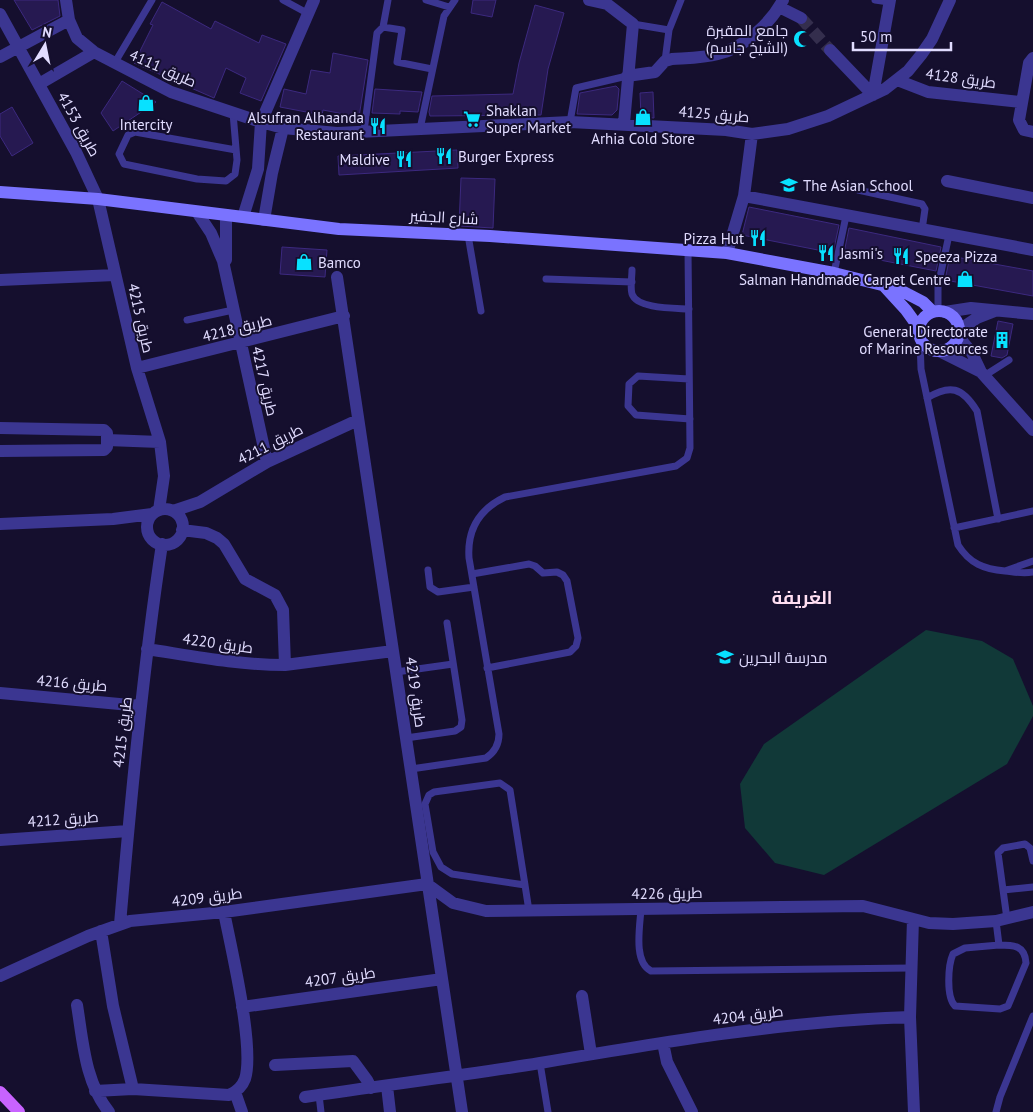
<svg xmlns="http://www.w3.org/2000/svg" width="1033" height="1112" font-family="'PT Sans',Cairo,sans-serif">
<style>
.green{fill:#113938}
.building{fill:#261951;stroke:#3c297f}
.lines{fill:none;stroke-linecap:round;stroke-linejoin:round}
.street-tunnel{stroke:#342e4d;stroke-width:12;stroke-dasharray:12 6;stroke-linecap:butt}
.lane{stroke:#3b3691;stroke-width:7}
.street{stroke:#3b3691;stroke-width:12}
.secondary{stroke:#7a73ff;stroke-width:12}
.primary{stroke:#c863ff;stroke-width:12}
.labels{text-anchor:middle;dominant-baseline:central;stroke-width:4;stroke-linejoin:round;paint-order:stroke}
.poi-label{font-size:15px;fill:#e1dcff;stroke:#150f2e;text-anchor:start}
.street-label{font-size:15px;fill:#e1dcff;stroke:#150f2e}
.quarter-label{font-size:18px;font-weight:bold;fill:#ffdef2;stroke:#150f2e}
</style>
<rect width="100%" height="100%" fill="#150f2e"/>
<!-- green -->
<path class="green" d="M926 630 982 641 1013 659 1033 706V716L1007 764 824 875 775 863 745 828 740 784 764 744Z"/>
<!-- building -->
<path class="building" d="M14 0H58L60 16 32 30Z
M473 0H496L492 17 471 13Z
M162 2 211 29 215 21 259 43 262 35 286 44 261 101 240 93 246 78 226 68 214 98 134 63 153 25 150 24Z
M535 5 564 13 548 69 541 115 430 116 429 112 432 96 513 94 519 63Z
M333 53 368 60 359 117 323 110 322 115 280 107 284 89 306 94 311 70 330 73Z
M122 81 156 102 113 131 101 113Z
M616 86 619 89 617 110 612 115 577 114 580 93Z
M375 89 422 92 418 112 400 111V114L372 113Z
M653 92 654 118 641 117 640 93Z
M12 107 33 143 12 156 0 136V114Z
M457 150 458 168 339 175 338 156Z
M461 178 495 179 493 228 459 226Z
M749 207 839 225 833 253 742 235Z
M849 228 941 247 936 271 844 253Z
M282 247 327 250 325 277 280 274Z
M950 256 1033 271V296L945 280Z
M998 321 1013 324 1007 355 1002 358 991 356Z"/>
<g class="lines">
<!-- street-tunnel -->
<path class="street-tunnel" d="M801 18 830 50"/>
<!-- lane -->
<path class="lane" d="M283 0 307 13
M426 0 449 7
M875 0 889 2
M633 24 669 30
M383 27 388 0
M665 61 669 30 681 0
M114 64 152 0
M233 113 237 160 235 174 226 181 197 179 124 164 119 154 128 135 135 132 236 150
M570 122 576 88 627 76
M420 129 444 16 455 0
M364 131 377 33 383 27 402 30 397 62 432 69
M858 190 922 204 925 209 922 230
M468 235 481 311
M632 270C632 277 630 288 632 294 637 309 675 308 689 309
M834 273 846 216
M546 279 632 282
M938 311V286L949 235
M187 320 233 310
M920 340 921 369 958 545C970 564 984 569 1005 571 1015 572 1023 574 1033 572
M984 376 1009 360
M689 379 638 376 629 384 628 406 636 415 690 419
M927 398C950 384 962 387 977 411L998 519
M954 528 1033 511
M428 570 430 587 438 592 474 587
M1005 571 1033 561
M472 574 529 564 535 566 543 573 557 572 563 575 567 581 578 638 576 646 570 652 487 668
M396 672 453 664
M406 738 455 731 461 727 462 720 447 623
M411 769 486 758C495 752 499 745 499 734L469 558C467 529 480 509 505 497L676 466 687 458 690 448 688 250
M525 885 452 874 441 867 433 852 425 804 429 795 434 792 500 783 510 790 525 885 529 911
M1003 890 1033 887
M641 909C640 926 633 962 651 971L911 968
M1007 919 998 853 1003 848 1025 844 1030 848 1033 861
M996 921 999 945
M999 945C1013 945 1025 945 1026 963L1008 1006 1000 1009 955 1006C946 997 948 965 953 954L965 948Z
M540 1063 548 1112
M319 1095 321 1112
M996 1112 1000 1097 1033 1016"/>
<!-- street -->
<path class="street" d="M66 0 69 20 77 38 94 52 171 92 261 122 283 128 337 133 570 122 726 130 752 134 788 129 828 116 885 89 908 71 921 55 932 39 950 0
M589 0 607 4 633 24 624 123
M779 7 801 18
M0 14 76 152 98 199 137 368 160 442 164 476 159 510
M830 50 873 95
M0 57 69 20
M1033 58 1029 63 1019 120 1024 130 1033 132
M627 76 655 72 665 61 672 59C687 58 704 58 718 54 744 48 771 23 783 0
M897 80 928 92 1021 102
M39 84 94 52
M873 95 890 0
M947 181 1033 198
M744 196 1033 250
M197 212 211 233 223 261 267 462
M243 217 258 169 261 122 314 0
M264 220 272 173 283 128
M727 253 744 196 752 134
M226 260V215
M337 277 462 1112
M0 280 115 275
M945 312 971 308 1033 314
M959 330 977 318 995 311
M958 336 972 353 981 372
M941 352 981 372 1033 430
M137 368 344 316
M0 428 104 430 107 433V447L104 450 0 451
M107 440 160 442
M147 527a18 18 0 1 1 36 0a18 18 0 1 1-36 0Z
M173 511 200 502 267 462 358 420
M0 524 113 519 152 514
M182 530 206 533 217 538 224 544 245 579 275 595 283 610 285 665
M147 649C193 656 238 665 285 665L393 651
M0 693 141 706
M0 840 128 831
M427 884 453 903 486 911 863 906 929 923 953 924 996 921 1033 912
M913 919 910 1017 914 1112
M120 924C131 797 143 670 162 544
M101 931 113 1006 133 1089
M0 976 88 936 130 921 224 912 427 884
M582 996 591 1054
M77 1005C83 1042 85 1082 109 1112
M242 1007 442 979
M663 1043 667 1062 692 1112
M275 1065 353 1061 367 1080 371 1088
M387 1086 390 1112
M95 1091 133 1089 229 1095C236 1092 242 1087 245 1079 255 1048 231 948 224 912
M235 1092 242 1112
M305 1097C383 1085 462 1076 540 1063 663 1042 786 1021 910 1017"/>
<!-- secondary -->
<path class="secondary" d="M0 192 98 199 339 229 490 236 727 253 834 273 898 289 923 302 933 312
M884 286 906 310 919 328
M919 331a20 20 0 1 1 40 0a20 20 0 1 1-40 0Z"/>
<!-- primary -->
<path class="primary" d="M0 1092 19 1112"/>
</g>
<!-- icons -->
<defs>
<g id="mosque-bare" transform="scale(1.35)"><path d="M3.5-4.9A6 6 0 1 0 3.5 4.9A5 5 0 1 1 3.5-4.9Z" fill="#08e1ff" stroke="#150f2e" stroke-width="2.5" paint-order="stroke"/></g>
<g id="shop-bare" transform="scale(1.35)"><path d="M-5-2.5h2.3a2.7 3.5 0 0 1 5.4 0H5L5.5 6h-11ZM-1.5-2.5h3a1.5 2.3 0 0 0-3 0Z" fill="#08e1ff" stroke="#150f2e" stroke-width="2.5" paint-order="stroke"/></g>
<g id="supermarket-bare" transform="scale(1.35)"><path d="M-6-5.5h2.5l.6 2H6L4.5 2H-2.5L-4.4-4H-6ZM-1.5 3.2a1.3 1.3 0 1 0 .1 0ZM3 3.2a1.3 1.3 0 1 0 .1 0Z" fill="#08e1ff" stroke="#150f2e" stroke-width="2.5" paint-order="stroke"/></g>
<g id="restaurant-bare" transform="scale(1.35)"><path d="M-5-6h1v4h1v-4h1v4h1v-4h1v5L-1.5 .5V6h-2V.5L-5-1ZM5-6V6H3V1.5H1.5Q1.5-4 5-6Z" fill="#08e1ff" stroke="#150f2e" stroke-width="2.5" paint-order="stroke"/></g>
<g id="school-bare" transform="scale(1.35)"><path d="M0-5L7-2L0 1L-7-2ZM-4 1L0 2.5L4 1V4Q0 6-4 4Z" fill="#08e1ff" stroke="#150f2e" stroke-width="2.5" paint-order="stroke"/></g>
<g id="building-bare" transform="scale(1.35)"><path d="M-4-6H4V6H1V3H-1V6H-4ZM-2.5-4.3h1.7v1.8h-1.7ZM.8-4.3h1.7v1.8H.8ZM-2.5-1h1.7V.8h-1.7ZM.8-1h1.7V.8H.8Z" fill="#08e1ff" stroke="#150f2e" stroke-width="2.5" paint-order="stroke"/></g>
</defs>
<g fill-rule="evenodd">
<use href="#mosque-bare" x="802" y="39"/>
<use href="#shop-bare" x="146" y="103"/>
<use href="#shop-bare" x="643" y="117"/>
<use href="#supermarket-bare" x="472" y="119"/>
<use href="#restaurant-bare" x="378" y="126"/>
<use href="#restaurant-bare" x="444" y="156"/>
<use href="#restaurant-bare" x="404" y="159"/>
<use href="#school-bare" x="789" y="185"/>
<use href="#restaurant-bare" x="758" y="238"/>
<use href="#restaurant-bare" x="826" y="253"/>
<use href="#restaurant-bare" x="901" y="256"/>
<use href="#shop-bare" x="304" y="262"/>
<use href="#shop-bare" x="965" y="279"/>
<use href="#building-bare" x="1002" y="340"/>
<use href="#school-bare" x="725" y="657"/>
</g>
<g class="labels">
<!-- poi labels -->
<g class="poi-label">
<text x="788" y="30" text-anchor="end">جامع المقبرة<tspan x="788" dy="17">(الشيخ جاسم)</tspan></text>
<text x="486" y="110">Shaklan<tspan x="486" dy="17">Super Market</tspan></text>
<text x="364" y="117" text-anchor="end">Alsufran Alhaanda<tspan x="364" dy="17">Restaurant</tspan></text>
<text x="146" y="124" text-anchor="middle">Intercity</text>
<text x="643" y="138" text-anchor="middle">Arhia Cold Store</text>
<text x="458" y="156">Burger Express</text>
<text x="390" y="159" text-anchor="end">Maldive</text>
<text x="803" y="185">The Asian School</text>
<text x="744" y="238" text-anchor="end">Pizza Hut</text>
<text x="840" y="253">Jasmi's</text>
<text x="915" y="256">Speeza Pizza</text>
<text x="318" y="262">Bamco</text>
<text x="951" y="279" text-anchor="end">Salman Handmade Carpet Centre</text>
<text x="988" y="331" text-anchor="end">General Directorate<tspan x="988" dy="17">of Marine Resources</tspan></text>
<text x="739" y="657">مدرسة البحرين</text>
</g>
<!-- street labels -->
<g class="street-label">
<text transform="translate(163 68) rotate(24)">طريق 4111</text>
<text transform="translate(961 78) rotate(8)">طريق 4128</text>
<text transform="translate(714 114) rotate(5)">طريق 4125</text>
<text transform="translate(79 124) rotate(61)">طريق 4153</text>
<text transform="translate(444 217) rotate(3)">شارع الجفير</text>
<text transform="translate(141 318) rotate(77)">طريق 4215</text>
<text transform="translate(237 328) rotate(-14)">طريق 4218</text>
<text transform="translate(265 381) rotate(77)">طريق 4217</text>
<text transform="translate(270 444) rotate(-27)">طريق 4211</text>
<text transform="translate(218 643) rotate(8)">طريق 4220</text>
<text transform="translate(72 683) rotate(5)">طريق 4216</text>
<text transform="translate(416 692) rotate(82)">طريق 4219</text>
<text transform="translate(122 732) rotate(-83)">طريق 4215</text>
<text transform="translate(63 819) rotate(-4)">طريق 4212</text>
<text transform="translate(667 893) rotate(-1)">طريق 4226</text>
<text transform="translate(207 897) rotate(-7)">طريق 4209</text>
<text transform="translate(340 977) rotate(-8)">طريق 4207</text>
<text transform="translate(748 1015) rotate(-7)">طريق 4204</text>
</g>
<!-- quarter labels -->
<g class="quarter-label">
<text x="802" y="597">الغريفة</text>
</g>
</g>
<!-- north arrow -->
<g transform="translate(45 45) rotate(10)" stroke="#150f2e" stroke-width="4" paint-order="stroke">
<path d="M0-4L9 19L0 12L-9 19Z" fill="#e1dcff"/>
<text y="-8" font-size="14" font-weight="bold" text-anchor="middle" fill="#e1dcff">N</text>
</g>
<!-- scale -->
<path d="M853 42v8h98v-8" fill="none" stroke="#e1dcff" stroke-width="2.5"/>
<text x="860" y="42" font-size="15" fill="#e1dcff" stroke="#150f2e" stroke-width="4" paint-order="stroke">50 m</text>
</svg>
